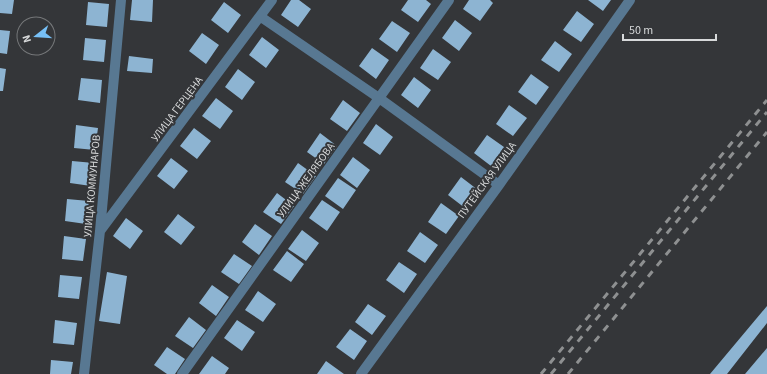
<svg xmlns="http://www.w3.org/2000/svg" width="767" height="374" font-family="'Source Sans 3',sans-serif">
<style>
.building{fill:#8db4d2}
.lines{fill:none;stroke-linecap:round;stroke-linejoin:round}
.minor{stroke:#587892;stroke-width:10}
.rail{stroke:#8e9091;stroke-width:3;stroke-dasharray:7 7;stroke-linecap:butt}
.labels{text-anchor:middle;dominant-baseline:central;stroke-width:4;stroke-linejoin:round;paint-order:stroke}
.street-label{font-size:11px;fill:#d7d9da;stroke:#343639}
</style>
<rect width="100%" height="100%" fill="#343639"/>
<!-- building -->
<path class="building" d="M0 0H14L12 14 0 13Z
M132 0H153L152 22 130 20Z
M291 0H299L311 9 298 27 281 15Z
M408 0H426L431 4 418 22 401 10Z
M469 0H490L493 3 480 21 463 9Z
M588 0H611L603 11Z
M88 2 109 4 107 27 86 25Z
M224 2 241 15 228 33 211 20Z
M577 11 594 24 581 42 563 30Z
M455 20 472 33 459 51 442 38Z
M392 21 410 33 397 52 379 39Z
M0 30 10 31 7 54 0 53Z
M202 33 219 45 206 64 189 51Z
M262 37 279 50 266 68 249 55Z
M85 38 106 40 104 62 83 60Z
M555 41 572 54 559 72 541 60Z
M372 48 389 60 376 79 359 66Z
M433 49 451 62 438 80 420 68Z
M129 56 153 59 152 73 127 71Z
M0 68 6 69 3 91H0Z
M238 69 255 82 242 100 225 87Z
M531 74 549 87 536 105 518 92Z
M414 77 431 90 418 108 401 95Z
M81 78 102 80 100 103 78 100Z
M216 98 233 111 220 129 202 116Z
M343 100 360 113 347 131 330 119Z
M509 105 527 118 513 136 496 124Z
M376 124 393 137 380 155 363 143Z
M76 125 98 128 95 150 74 148Z
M194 128 211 141 197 159 180 146Z
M320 133 337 146 324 164 307 152Z
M487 135 504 147 491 166 474 153Z
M353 157 370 170 357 188 340 175Z
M171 158 188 171 174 189 157 176Z
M72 161 94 163 91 186 70 183Z
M298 163 316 176 303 194 285 182Z
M461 177 478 190 465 208 448 195Z
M338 178 356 190 343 209 325 196Z
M277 193 294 206 281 224 263 212Z
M67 199 89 201 86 224 65 221Z
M322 200 340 212 327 231 309 218Z
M441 203 459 216 446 234 428 222Z
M178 214 195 227 181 245 164 232Z
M126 218 143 231 130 249 113 236Z
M255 224 272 236 259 255 242 242Z
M302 230 319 243 306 261 288 249Z
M420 232 438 245 425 263 407 251Z
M64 236 86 239 83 261 62 259Z
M287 251 304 264 291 282 273 270Z
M234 254 252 266 239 284 221 272Z
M399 262 417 274 404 293 386 280Z
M107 272 127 276 120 324 99 321Z
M60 275 82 277 79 299 58 297Z
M212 285 229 297 216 316 199 303Z
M258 291 276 304 263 322 245 310Z
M368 304 386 316 372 335 355 322Z
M767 306V323L727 374H710Z
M189 317 206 330 193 348 175 336Z
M55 320 77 323 74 345 53 343Z
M237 320 255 332 242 351 224 338Z
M350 329 367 341 354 360 336 347Z
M167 347 185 359 175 374H167L154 365Z
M767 348V374H745Z
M212 356 229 368 225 374H199Z
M51 360 73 362 71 374H50Z
M326 361 344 374H317Z"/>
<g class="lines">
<!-- minor -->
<path class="minor" d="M261 17 379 98 499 185
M100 231 272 0
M84 374 100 231 121 0
M182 374 449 0
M361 374 499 185 630 0"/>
<!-- rail -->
<path class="rail" d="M541 374 767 100
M551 374 767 112
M568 374 767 132"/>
</g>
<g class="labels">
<!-- street labels -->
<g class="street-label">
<text transform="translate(177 109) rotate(-53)">УЛИЦА ГЕРЦЕНА</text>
<text transform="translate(306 180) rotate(-54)">УЛИЦА ЖЕЛЯБОВА</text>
<text transform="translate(487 180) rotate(-54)">ПУТЕЙСКАЯ УЛИЦА</text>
<text transform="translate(92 186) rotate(-85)">УЛИЦА КОММУНАРОВ</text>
</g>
</g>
<!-- north arrow -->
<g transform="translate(36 36) rotate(253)"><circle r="19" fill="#343639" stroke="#757779"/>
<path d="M0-3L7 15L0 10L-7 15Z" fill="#77c0f7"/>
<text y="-6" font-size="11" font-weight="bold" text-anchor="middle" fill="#d7d9da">N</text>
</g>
<!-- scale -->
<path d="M623 34v6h93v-6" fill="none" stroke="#d7d9da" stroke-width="2"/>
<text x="629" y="34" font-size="12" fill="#d7d9da" stroke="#343639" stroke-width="3" paint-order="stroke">50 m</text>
</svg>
